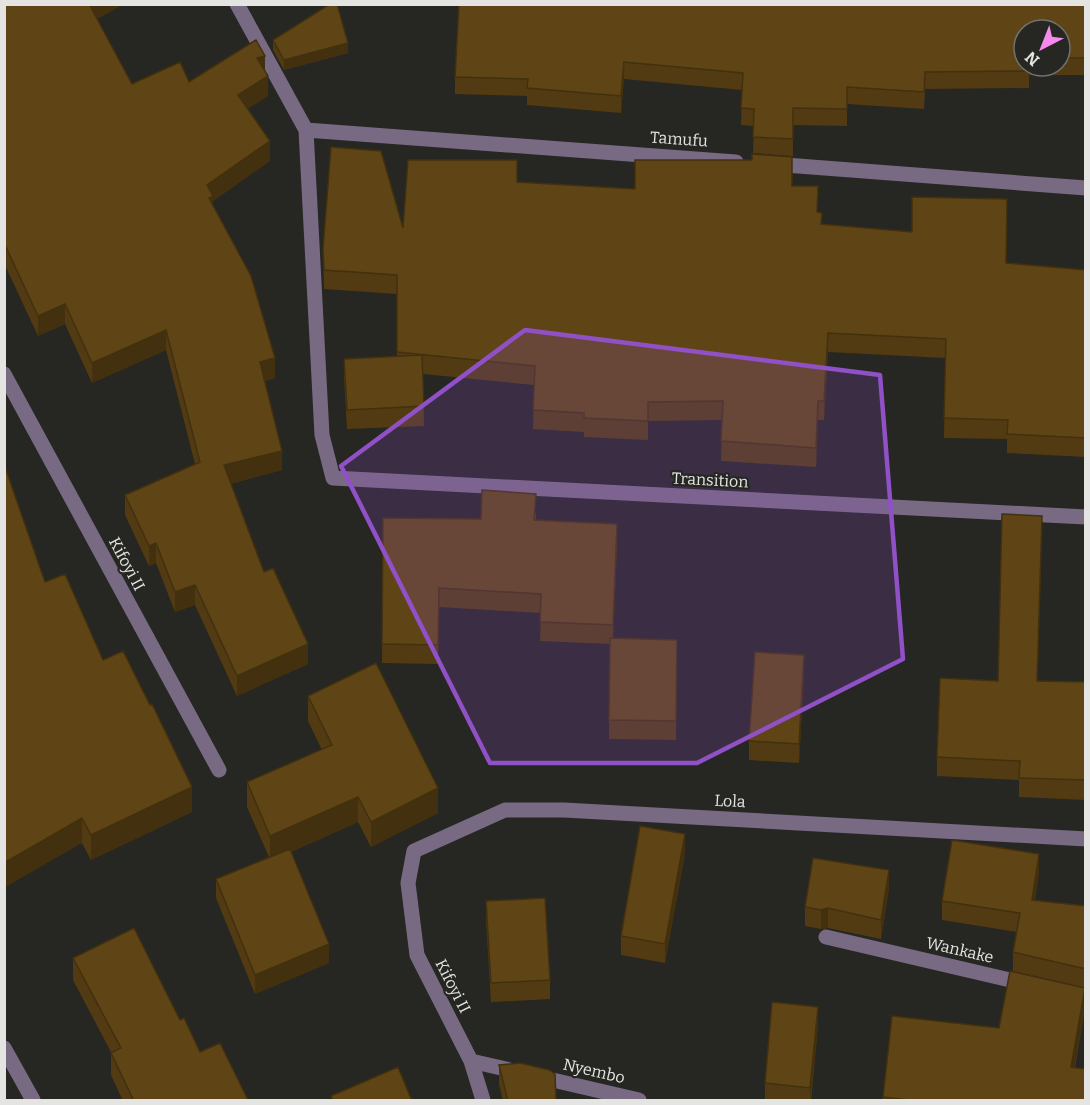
<svg xmlns="http://www.w3.org/2000/svg" width="1090" height="1105" font-family="Bitter,serif">
<style>
.lines{fill:none;stroke-linecap:round;stroke-linejoin:round}
.minor{stroke:#786a83;stroke-width:15}
.wall{fill:#523b12;fill-rule:evenodd}
.shaded-wall{fill:#42300f}
.building{fill:#5f4515;stroke:#42300f;stroke-width:1.5}
.marked{fill:#9051c6;fill-opacity:0.2;stroke:#9051c6;stroke-width:4.5;stroke-linejoin:round}
.labels{text-anchor:middle;dominant-baseline:central;stroke-width:4.5;stroke-linejoin:round;paint-order:stroke}
.street-label{font-size:16px;fill:#e4e4e2;stroke:#262623}
</style>
<rect width="100%" height="100%" fill="#262623"/>
<g class="lines">
<!-- minor -->
<path class="minor" d="M237 4 306 130 322 435 333 478 1086 517
M306 130 736 162
M772 164 1086 188
M4 374 219 770
M826 937 1027 984
M4 1048 33 1100
M471 1061 639 1100
M483 1100 471 1061 417 955 408 883 414 851 505 810H564L1086 839"/>
</g>
<!-- wall -->
<path class="wall" d="M4 4H124L97 19 132 84 189 82 265 71 268 96 247 109 270 161 213 201V206L275 378 265 381 282 470 230 484 264 572 308 664 237 696 195 605 175 612 156 563 149 566 125 515V495L195 464 166 350 92 383 65 324 38 336 4 263Z
M1086 4V75H1029V88L925 89 924 109 847 104V126L793 125V156L753 153 754 126 741 125 742 90 624 79 621 113 527 105V96L455 94V77ZM1024 30H1060V66H1024Z
M273 40 348 53 284 70 273 50Z
M517 182 635 189 792 186 818 212 822 224 1006 263 1086 270V457L1007 453V439L944 438 945 358 828 352 824 420H818L816 467 721 461 722 420 648 421V440L584 437V432L533 429 534 385 423 374 424 426 347 429 344 378V359L397 356V294L324 289 323 249 403 228Z
M536 513V520L617 544 613 638 677 640 676 740 609 739 610 644 540 641 541 613 439 607 438 664 382 663 383 518 481 519Z
M1042 535 1037 681 1086 682V800L1019 797V780L937 776V757L998 681Z
M45 582 103 660 192 812 91 860 82 843Z
M804 674 799 763 749 760V741Z
M308 696 438 813 371 847 358 822 291 852 329 963 255 994 216 898V879L269 857 247 807V782L322 750 308 721Z
M685 854 665 963 621 955V936Z
M1039 873 1035 900 1086 906V988L1013 971V952L1017 932 942 920V901Z
M889 889 881 939 828 928 821 929 805 926V907Z
M486 901 550 980V999L491 1002 486 920Z
M73 958 180 1020 200 1052 248 1101H123L111 1075V1052L73 980Z
M1085 1008 1075 1068 1086 1101H883V1097L999 1028Z
M818 1026 811 1101H765V1083Z
M499 1065 556 1101H503L499 1084Z"/>
<!-- shaded-wall -->
<path class="shaded-wall" d="M89 4H124L89 23Z
M348 43V53L284 70V60Z
M265 56V76L257 58Z
M624 62V79L621 113V96Z
M268 76V96L238 115V95Z
M270 141V161L213 201V216L207 185Z
M65 304V324L38 336V316Z
M166 330V350L92 383V363Z
M828 333V352L824 420V401Z
M275 358V378L260 382V362Z
M818 401V420L816 467V448Z
M282 451V470L224 485V465Z
M1042 516V535L1037 700V681Z
M617 524V544L613 644V625Z
M156 543V563L149 566V546Z
M195 585V605L175 612V592Z
M308 644V664L237 696V676Z
M804 655V674L799 763V744Z
M192 787V812L91 860V835Z
M438 788V813L371 847V822Z
M358 797V822L270 861V836Z
M82 818V843L4 888V863Z
M685 834V854L665 963V944Z
M1039 854V873L1032 919V900Z
M889 870V889L881 939V920Z
M828 908V928L821 929V910Z
M329 944V963L255 994V975Z
M1085 988V1008L1071 1086V1067Z
M818 1007V1026L810 1101V1088Z"/>
<!-- building -->
<path class="building" d="M4 4H89L132 84 180 62 189 82 256 40 265 56 257 58 268 76 238 95 270 141 207 185 213 196 209 198 251 276 275 358 260 362 282 451 224 465 264 572 273 568 308 644 237 676 195 585 175 592 156 543 149 546 125 495 200 462 166 330 92 363 65 304 38 316 4 243Z
M330 4H337L348 43 284 60 273 40Z
M459 4H1086V58H1060V30H1024V66H1029V71L925 72 924 92 847 87V109L793 108V139L753 137 754 109 741 108 743 73 624 62 621 96 527 88 528 79 455 77Z
M331 147 381 151 403 228 408 160H517V182L635 189V160H752V154L792 157V186H818L817 212 822 213 821 224 912 232V197L1007 199 1006 263 1086 270V438L1007 434 1008 420 944 418 946 339 828 333 824 401H818L816 448 721 441 723 401 648 402V421L584 418V413L533 410 535 366 397 352V275L324 270 323 249Z
M422 355 424 406 347 410 344 359Z
M4 464 45 582 65 574 103 660 123 651 150 705 152 704 192 787 91 835 82 818 4 863Z
M482 490 536 494 534 520 617 524 613 625 540 622 541 594 439 588 438 645 382 644 383 518 481 519Z
M1002 514 1042 516 1037 681 1086 682V780L1019 778 1020 761 937 757 940 678 998 681Z
M610 638 677 640 676 721 609 720Z
M755 652 804 655 799 744 749 741Z
M376 663 438 788 371 822 358 797 270 836 247 782 332 745 308 696Z
M640 826 685 834 665 944 621 936Z
M952 840 1039 854 1032 900 1086 906V969L1013 952 1020 913 942 901Z
M290 849 329 944 255 975 216 879Z
M813 858 889 870 881 920 828 908 821 910 805 907Z
M545 898 550 980 491 983 486 901Z
M134 928 180 1020 184 1018 200 1052 220 1043 248 1100 134 1101 111 1053 121 1048 73 958Z
M1010 971 1085 988 1071 1067 1086 1069V1101H919L883 1097 892 1016 999 1028Z
M772 1002 818 1007 810 1088 765 1083Z
M520 1063 549 1070 555 1074 556 1101H508L499 1065Z
M398 1067 412 1101H333L331 1096Z"/>
<!-- marked area -->
<path class="marked" d="M525 330 880 375 903 659 697 763H490L341 466Z"/>
<g class="labels">
<!-- street labels -->
<g class="street-label">
<text transform="translate(679 139) rotate(4)">Tamufu</text>
<text transform="translate(710 480) rotate(3)">Transition</text>
<text transform="translate(127 564) rotate(62)">Kifoyi II</text>
<text transform="translate(730 801) rotate(3)">Lola</text>
<text transform="translate(960 950) rotate(13)">Wankake</text>
<text transform="translate(453 986) rotate(63)">Kifoyi II</text>
<text transform="translate(594 1071) rotate(13)">Nyembo</text>
</g>
</g>
<!-- border -->
<rect width="1090" height="1105" fill="none" stroke="#e4e4e2" stroke-width="12"/>
<!-- north arrow -->
<g transform="translate(1042 48) rotate(222)"><circle r="28" fill="#262623" stroke="#72726f" stroke-width="1.5"/>
<path d="M0-4.5L10 22L0 15L-10 22Z" fill="#f589ee"/>
<text y="-9" font-size="16" font-weight="bold" text-anchor="middle" fill="#e4e4e2">N</text>
</g>
</svg>
